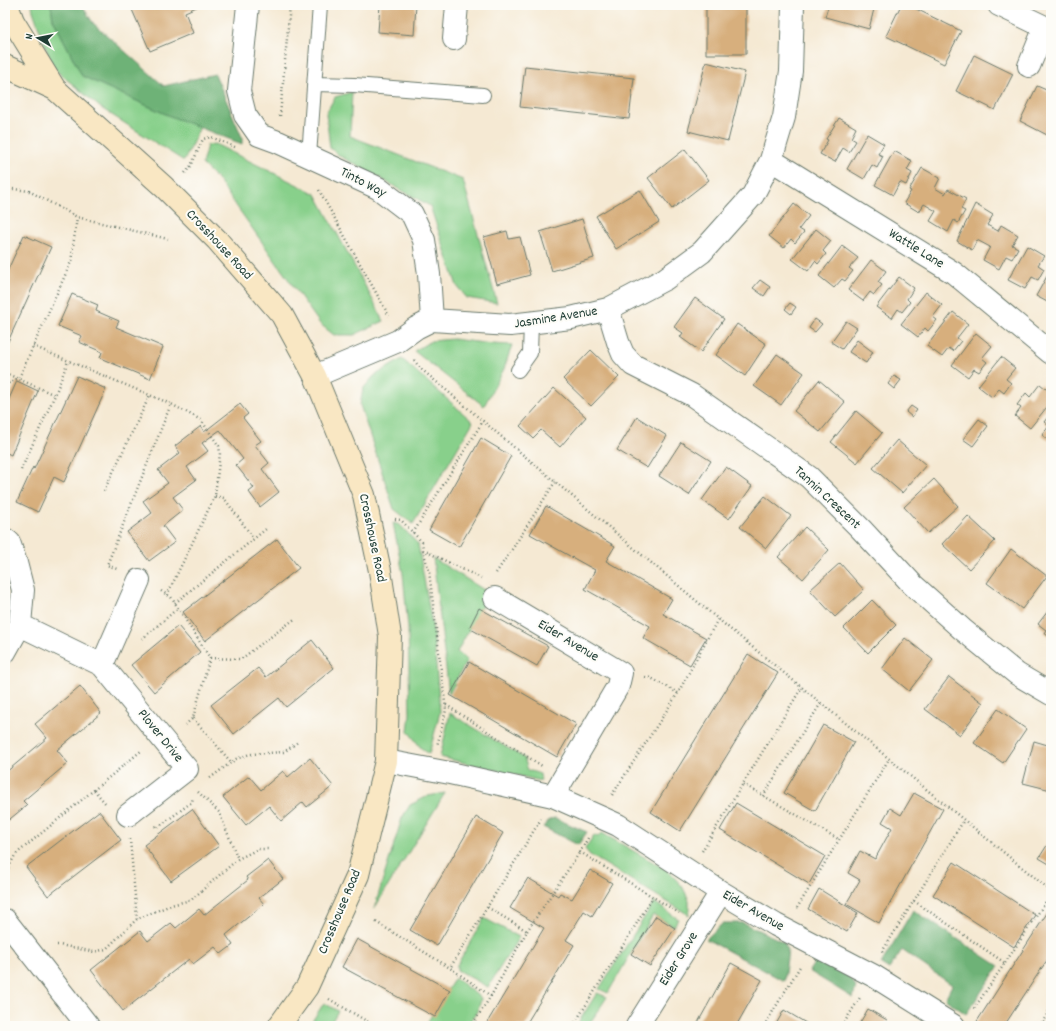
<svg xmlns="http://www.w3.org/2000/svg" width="1056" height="1031" font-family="Dekko,sans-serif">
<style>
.green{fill:#88d08b;stroke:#548660}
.forest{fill:#6eb277;stroke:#467856}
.building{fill:#d7af7d}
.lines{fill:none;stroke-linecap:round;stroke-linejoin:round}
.lane-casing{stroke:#6a796c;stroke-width:16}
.street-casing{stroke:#6a796c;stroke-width:24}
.secondary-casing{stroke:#6a796c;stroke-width:24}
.path{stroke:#6a796c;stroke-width:2.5;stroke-dasharray:1 3;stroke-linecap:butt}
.lane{stroke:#fff;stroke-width:14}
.street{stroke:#fff;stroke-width:22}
.secondary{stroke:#f9e7c3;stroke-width:22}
.labels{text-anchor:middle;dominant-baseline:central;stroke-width:4;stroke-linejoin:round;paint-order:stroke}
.street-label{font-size:14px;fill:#1f3d34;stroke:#fdfcf7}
</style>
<rect width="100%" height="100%" fill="#fdfcf7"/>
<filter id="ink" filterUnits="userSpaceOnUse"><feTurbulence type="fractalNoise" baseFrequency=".025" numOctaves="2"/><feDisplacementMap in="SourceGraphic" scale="8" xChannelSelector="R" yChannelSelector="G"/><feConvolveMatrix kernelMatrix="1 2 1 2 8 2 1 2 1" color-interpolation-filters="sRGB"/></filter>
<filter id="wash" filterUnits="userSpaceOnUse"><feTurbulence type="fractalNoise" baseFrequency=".012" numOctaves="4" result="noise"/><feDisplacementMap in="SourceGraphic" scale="16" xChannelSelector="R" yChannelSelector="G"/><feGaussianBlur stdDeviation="0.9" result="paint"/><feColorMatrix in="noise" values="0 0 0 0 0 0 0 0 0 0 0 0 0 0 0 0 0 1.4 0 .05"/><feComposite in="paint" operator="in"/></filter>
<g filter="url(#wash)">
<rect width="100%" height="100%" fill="#f5e9d3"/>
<!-- green -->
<path class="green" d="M32 5H51L53 19 82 76 170 116 200 127 184 161 101 108 53 68 33 11Z
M352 92 350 136 463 180 497 303 467 298 457 286 430 206 340 156 330 148 326 113 335 97Z
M215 144 316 194 384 321 354 335H334L320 324 218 180 202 164 207 145Z
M453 339 492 344 512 345 504 369 484 406 414 351 431 341Z
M402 359 473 422 413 524 394 509 360 405 363 389 374 376Z
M393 523 400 525 418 544 433 630 440 712 429 754 421 748 408 731 410 714 408 628 403 574Z
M433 558 489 593 457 652 467 660 449 694Z
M450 713 524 758 528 770 540 774 541 781 440 757Z
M445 793 374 909 402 818 410 805 428 796Z
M602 833 667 870 682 886 689 900V915L590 855 585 849 594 835 598 837Z
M654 902 678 919 674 926 653 915 608 993 599 989Z
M484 918 519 937 488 987 457 970V965Z
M455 978 481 998C480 1008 473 1020 466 1026H425Z
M597 993 607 997 588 1026H576Z
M324 1003 338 1011 329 1026H309Z"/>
<!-- forest -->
<path class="forest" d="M51 5H82L93 23 164 86 215 74 242 137V144L170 116 82 76 53 19Z
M555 818 587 832 578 845 543 827 550 819Z
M913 910 999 966 966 1014 945 999 952 985 902 950 889 969 881 964Z
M723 923H743L784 942 788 950 784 981 706 939Z
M816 960 848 976 856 986 853 998 809 971Z"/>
<g id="blocks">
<!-- building -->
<path class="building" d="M130 5H201L185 12 193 33 150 51Z
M380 5H416L414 35 378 32Z
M706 5H746V54H706Z
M822 5H875L869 29 825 17 828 7Z
M901 5H908L961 31 944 64 886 36Z
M974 55 1013 74 995 110 956 91Z
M706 62 745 72 728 141 688 131Z
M525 66 634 78 629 119 520 107Z
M1037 86 1051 92V137L1020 121Z
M839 118 856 128 851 138 856 141 849 152 843 148 835 162 820 154 828 140 826 139Z
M867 134 884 144 878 154 883 156 877 168 872 165 864 179 847 169Z
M685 149 709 180 672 209 648 178Z
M894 151 912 161 907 170 912 173 906 185 900 182 893 195 875 185Z
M922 168 940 178 935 188 945 194 948 189 966 199 961 209 965 211 958 223 954 220 948 232 930 221 936 211 924 204 919 212 904 203 911 191 909 190Z
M640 190 659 222 616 249 596 216Z
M794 204 809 216 799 229 804 232 795 243 791 239 784 248 769 236Z
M975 204 993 215 987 225 998 231 1001 225 1018 235 1012 245 1018 248 1012 259 1006 256 999 269 983 260 990 247 977 240 972 250 957 241Z
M582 219 594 258 552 271 540 232Z
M816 229 831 241 823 251 826 254 818 264 815 261 808 271 792 259Z
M507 231 509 239 520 237 530 275 497 284 484 237Z
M24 235 51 247 5 348V276Z
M842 246 858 258 849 268 853 271 845 281 842 279 834 288 819 276Z
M1027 246 1044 256 1038 265 1044 269 1038 280 1032 277 1025 289 1008 280Z
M871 260 886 271 878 282 882 285 874 295 870 292 863 301 848 290Z
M1051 269V304L1036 296Z
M899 277 914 288 907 299 910 302 902 312 898 309 892 318 876 307Z
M760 280 770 287 764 296 753 288Z
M926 292 942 305 933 317 937 320 928 331 925 328 918 337 901 324Z
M72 294 98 305 96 311 119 321 116 327 163 347 150 379 100 358 102 352 79 342 82 336 58 326Z
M695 298 724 319 701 352 680 337 683 333 674 327Z
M790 303 796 307 791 314 785 309Z
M953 312 968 324 957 338 961 341 953 351 949 348 942 357 927 346Z
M815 319 822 324 815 332 809 328Z
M846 321 857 328 842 349 831 342Z
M737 324 766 344 745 376 716 355Z
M976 333 992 346 982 358 987 362 979 372 974 369 968 377 952 365Z
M857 340 873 352 866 363 849 352Z
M591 350 619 377 591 406 563 379Z
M777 354 804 373 781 405 754 386Z
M1001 357 1015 368 1006 379 1011 383 1004 393 999 389 992 397 978 386Z
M77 376 106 389 64 482 54 477 38 512 17 502 33 467 34 469Z
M894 376 901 380 894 389 888 384Z
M819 380 845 402 820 432 794 411Z
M17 381 38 391 11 455 5 452V408Z
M1040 384 1051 393V402L1030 428 1015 416 1021 408 1017 405 1026 393 1030 397Z
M554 388 586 417 560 447 541 430 533 438 520 426Z
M240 404 248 414 243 418 261 441 255 445 269 463 262 469 279 492 260 507 249 492 254 488 236 465 243 459 220 430 202 443 208 451 187 467 196 480 173 497 183 510 163 526 175 542 149 561 127 532 152 513 143 501 168 483 158 470 180 453 175 446 201 426 204 432Z
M911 406 917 410 912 417 906 412Z
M856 411 882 433 857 463 831 442Z
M1051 413V442L1042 435 1049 426 1044 422Z
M637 417 667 436 647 468 617 450Z
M979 419 988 426 973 446 963 439Z
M481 438 511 456 459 547 429 530Z
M897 440 926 465 902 493 873 468Z
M681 442 711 461 689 495 659 476Z
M726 467 752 486 729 519 702 500Z
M934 479 958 506 928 533 904 507Z
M765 496 791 516 766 548 740 527Z
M546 506 615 546 606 561 672 599 663 614 706 638 690 665 643 638 650 626 585 589 595 570 530 534Z
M968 516 995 541 969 569 942 544Z
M805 527 829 550 803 579 778 557Z
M277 539 299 568 205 641 183 612Z
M1011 549 1047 576 1022 609 987 583Z
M840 563 864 590 835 617 810 590Z
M872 600 896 625 868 653 844 628Z
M1051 607V638L1044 633 1046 630 1038 624Z
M479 608 548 646 537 666 469 628Z
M178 626 200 652 154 692 131 665Z
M905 638 933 660 909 691 882 669Z
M312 640 334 668 286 707 279 698 234 734 211 705 258 668 266 677Z
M748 654 778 673 680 831 651 812Z
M469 662 576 724 557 757 450 695Z
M949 677 983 703 960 735 925 709Z
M80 686 101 713 57 750 68 763 23 801 27 805 5 823V773L47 738 35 724Z
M998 709 1026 729 1003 763 974 743Z
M823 725 854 742 815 811 784 793Z
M1034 741 1051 746V790L1023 783Z
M310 758 333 786 307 807 303 802 281 821 269 806 246 825 223 797 249 776 261 790 283 771 288 777Z
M914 793 943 809 879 923 846 904 860 880 848 873 860 851 875 859 892 828 882 822 890 808 901 815Z
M736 803 825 856 809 884 720 830Z
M192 809 219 846 171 881 144 845Z
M99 811 121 840 48 896 26 867Z
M476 817 503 833 437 946 410 930Z
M1051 839V865L1039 858Z
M268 860 283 879 259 898 264 904 226 935 233 945 221 954 215 947 193 964 189 959 123 1011 91 970 140 931 148 941 171 923 176 928 199 909 204 915 248 880 246 877Z
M954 862 1035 915 1014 947 933 895Z
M590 870 612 883 592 916 584 911 566 940 574 945 525 1026H485L544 928 510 908 528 878 558 896 560 893 572 899Z
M819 889 858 913 847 932 808 909Z
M1051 907V954L1004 1026H974Z
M656 916 675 928 650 966 631 954Z
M357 939 450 990 435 1017 342 967Z
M731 963 762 980 736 1026H696Z
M868 1009 887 1020 884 1026H858Z
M784 1010 811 1026H775Z"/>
</g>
</g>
<g filter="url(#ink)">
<use href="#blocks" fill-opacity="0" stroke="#6a796c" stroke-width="1"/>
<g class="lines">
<!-- lane casing -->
<g class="lane-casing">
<path id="lane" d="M314 84 354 85 483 95
M309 156 320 5
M518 370 530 353 531 323"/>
</g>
<!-- street casing -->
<g class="street-casing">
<path id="street" d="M248 5 239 91 245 115 259 135 278 142 378 188 412 214 424 240 429 274 432 320 416 328 398 341 315 376
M999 5 1051 30
M454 39 457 5
M1029 66 1045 27
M771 160 954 273 1051 353
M608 309 618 342 623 354 633 365 692 395 809 477 861 529 913 585 962 629 1017 674 1051 694
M432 320 510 325 571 318 608 309 665 279 702 252 753 195 771 160 784 117 791 71 793 5
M5 539 9 542 16 563 23 590 20 625 5 652
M495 598 621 673 618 686 553 796
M20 625 102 665 187 769 128 815
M102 665 139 580
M386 761 450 773 553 796 618 825 721 892 776 925 874 976 954 1026
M5 920 88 1026
M637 1026 721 892"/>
</g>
<!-- secondary casing -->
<g class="secondary-casing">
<path id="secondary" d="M7 5 13 21 55 89 164 187 217 240 282 315 315 376 364 495 380 571 390 636 386 761 358 875 307 987 279 1026
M5 66 55 89"/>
</g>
<!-- path -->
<path class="path" d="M280 116 290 5
M185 173 191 166 203 139 211 137 237 148
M5 188 29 191 77 217 168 239
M319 190 389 316
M33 346 171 404 107 565 117 569
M414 360 420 368 718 619 1051 891
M5 373 55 395 68 361
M5 385 19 378 71 262 77 217
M21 470 55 395
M104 491 150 395
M215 496 224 498 254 539
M395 519 401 520 422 542 423 550 429 571 446 710 437 746
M413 533 483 421
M423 550 481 578
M496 573 511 551 555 482
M161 591 171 597 210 658 193 718 184 726
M167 595 215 496 220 453 219 446 201 420 171 404
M175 603 266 529
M142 639 178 608
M210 658 241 659 296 618
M645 677 651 678 678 693
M446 705 542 766
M193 718 231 762
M210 778 236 759 250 754 284 752 298 742
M743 784 840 840
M94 790 106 804
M198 792 219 812 238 859
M612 795 678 693 718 619
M763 796 821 703
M155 826 157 828 192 802 193 797
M588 838 580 852 679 913
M130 839 137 919
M702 851 802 687
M5 875 15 855 141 751
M914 901 1005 963 973 1010
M797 908 889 759
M376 922 450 968
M527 931 580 852
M57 945H60L94 952 106 949 137 919 171 905 191 900 238 859 258 849H270
M882 952 964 820
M1005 963 1051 894
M491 996 450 968 541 819
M329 999 375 1026
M1043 1022 1050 1026
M470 1026 476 1019 491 996 527 931 487 907
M573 1026 653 897
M764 1026 801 965
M842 1026 861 996
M1040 1026 1051 1008"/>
<!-- lane -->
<use href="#lane" class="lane"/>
<!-- street -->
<use href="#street" class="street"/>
<!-- secondary -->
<use href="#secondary" class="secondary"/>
</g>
</g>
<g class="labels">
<!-- street labels -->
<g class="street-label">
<text transform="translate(363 183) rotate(28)">Tinto Way</text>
<text transform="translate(219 245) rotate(47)">Crosshouse Road</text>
<text transform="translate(916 249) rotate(32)">Wattle Lane</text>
<text transform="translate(556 318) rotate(-9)">Jasmine Avenue</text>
<text transform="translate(827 498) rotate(43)">Tannin Crescent</text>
<text transform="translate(372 538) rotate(78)">Crosshouse Road</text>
<text transform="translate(568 641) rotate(31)">Eider Avenue</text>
<text transform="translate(160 736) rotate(51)">Plover Drive</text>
<text transform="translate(753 911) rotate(30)">Eider Avenue</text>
<text transform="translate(340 912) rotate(-67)">Crosshouse Road</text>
<text transform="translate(679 959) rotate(-58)">Eider Grove</text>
</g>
</g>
<!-- margin -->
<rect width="1056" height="1031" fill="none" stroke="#fdfcf7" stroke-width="20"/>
<!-- north arrow -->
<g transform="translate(38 38) rotate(280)" stroke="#fdfcf7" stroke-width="3" paint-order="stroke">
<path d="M0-3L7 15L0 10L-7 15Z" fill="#1f3d34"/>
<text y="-6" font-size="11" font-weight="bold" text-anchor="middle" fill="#1f3d34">N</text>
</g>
</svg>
